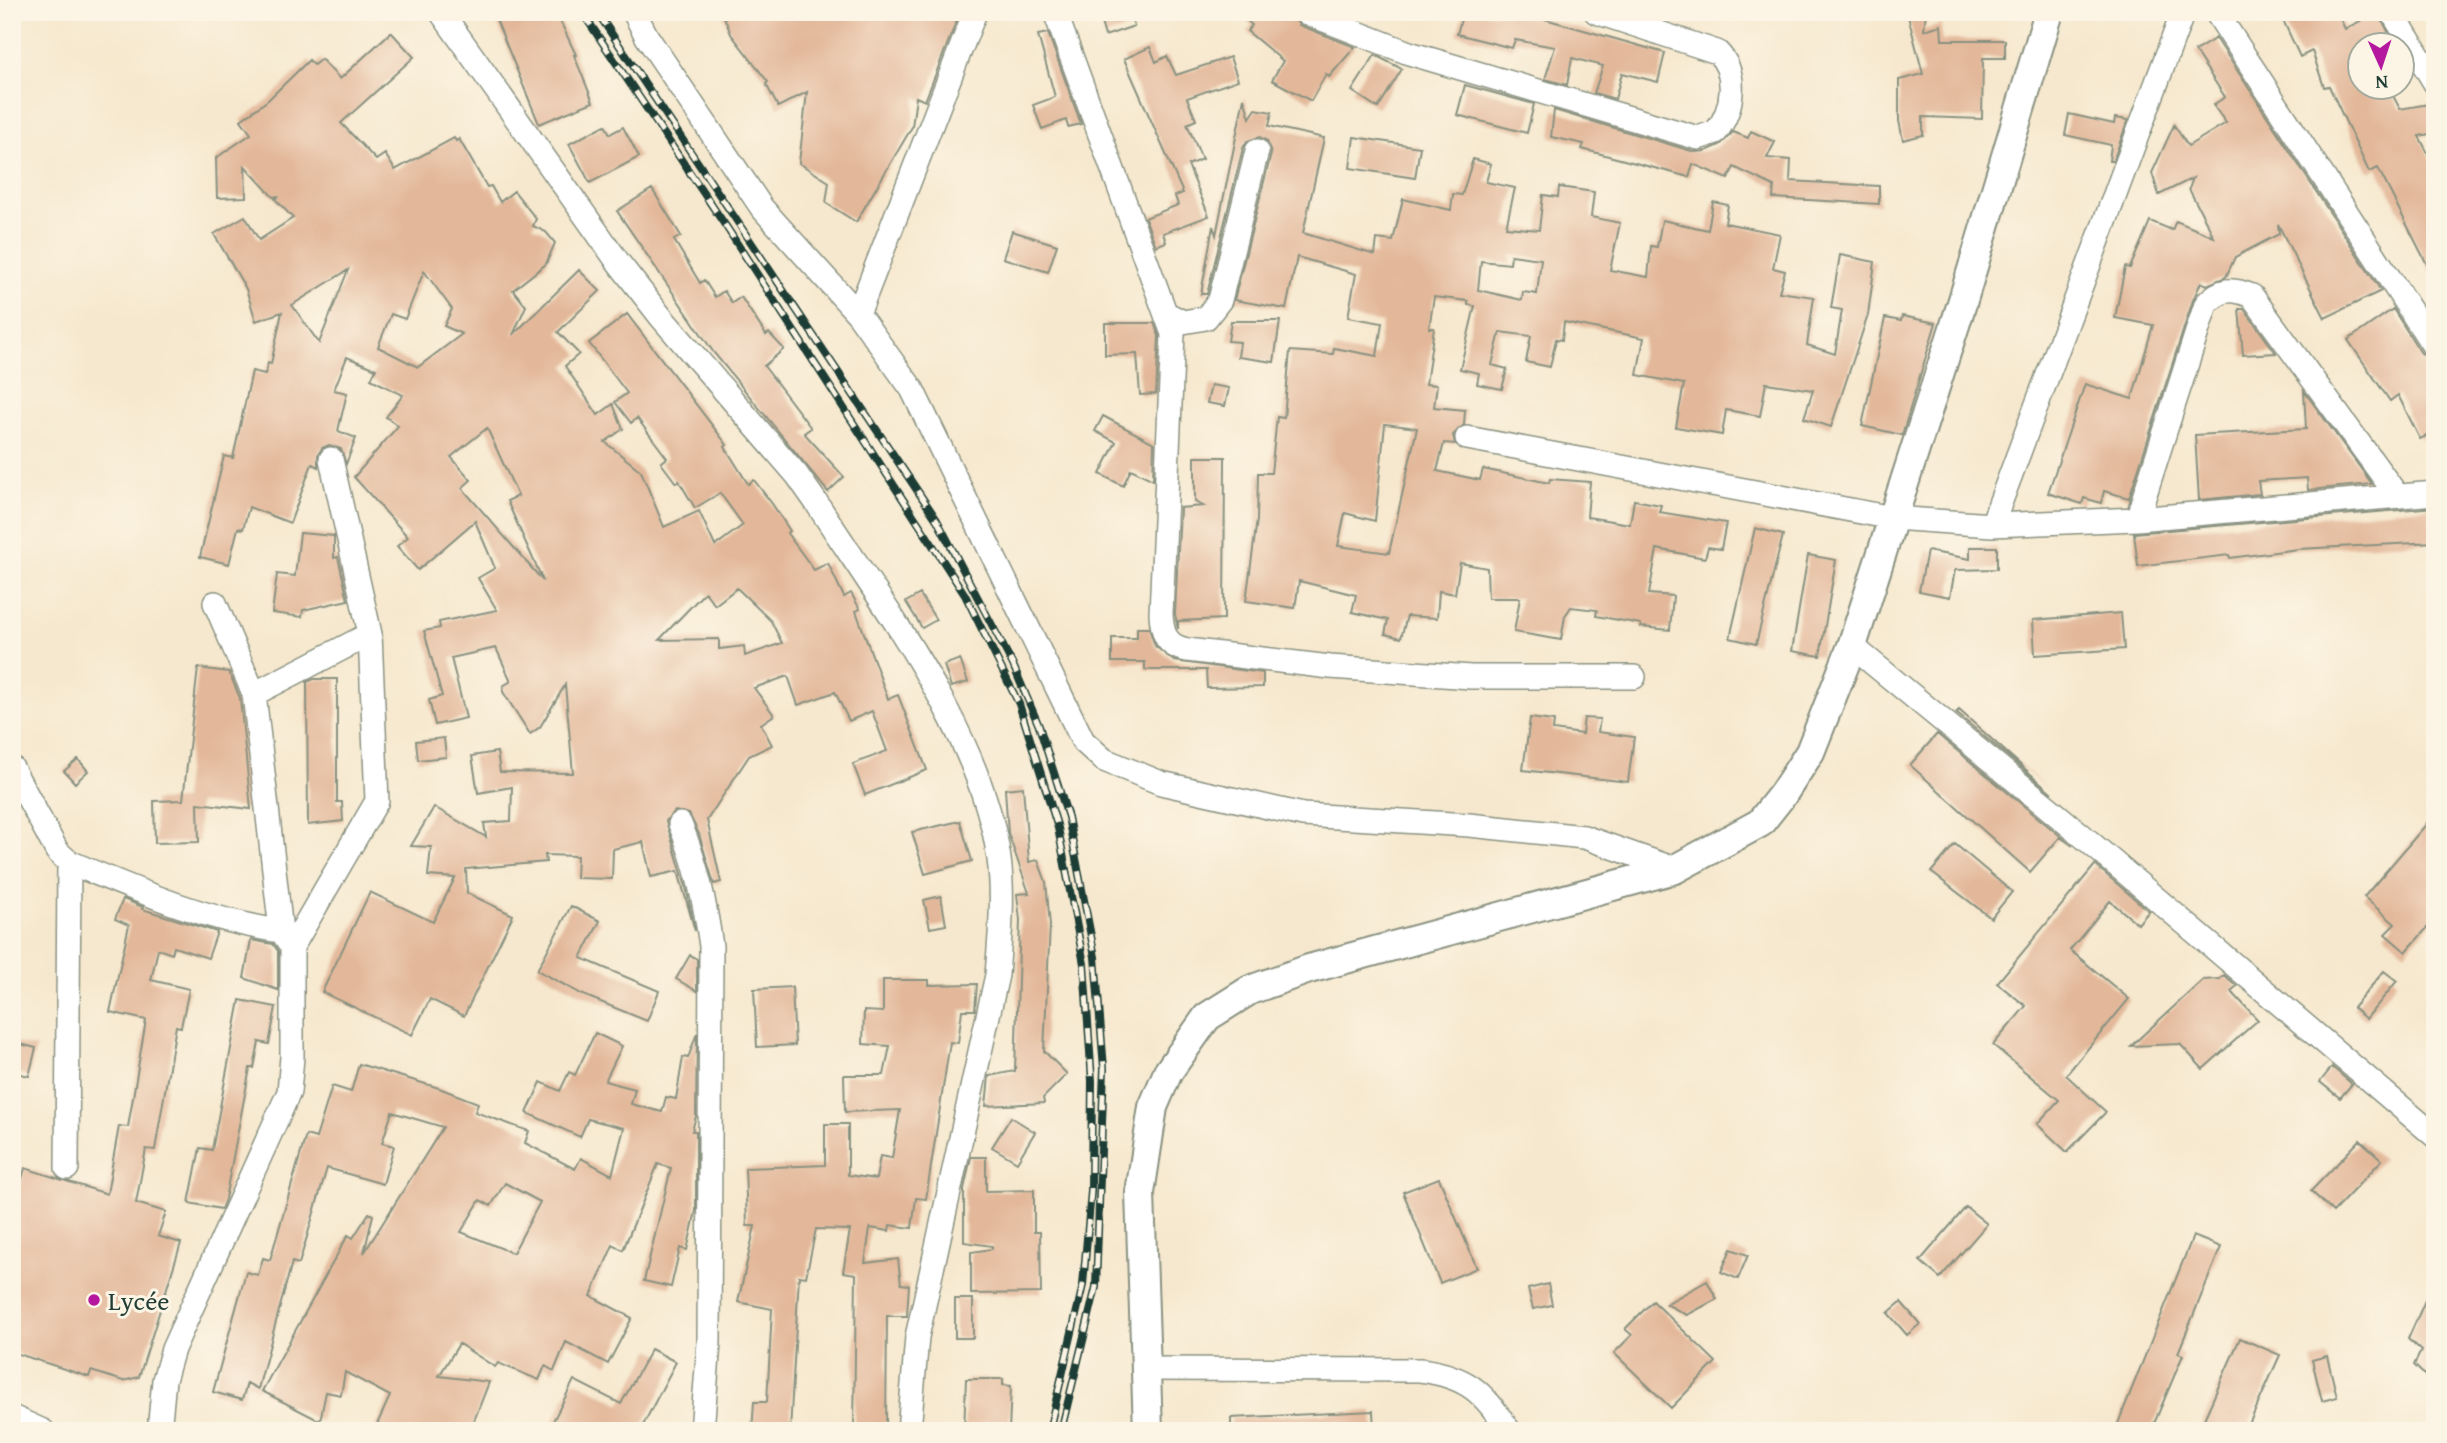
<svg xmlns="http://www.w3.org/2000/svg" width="2447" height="1443" font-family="'Gentium Book Plus',serif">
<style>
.building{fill:#e3b89a;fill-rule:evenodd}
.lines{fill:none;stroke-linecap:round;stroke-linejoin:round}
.minor-casing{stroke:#8a9281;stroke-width:26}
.major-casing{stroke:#8a9281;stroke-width:32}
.minor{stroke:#fff;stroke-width:23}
.major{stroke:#fff;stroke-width:28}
.rail-casing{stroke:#1f3d34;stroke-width:8}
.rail{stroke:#fcf5e5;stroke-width:5;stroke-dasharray:16;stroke-linecap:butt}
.poi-dot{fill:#b5179e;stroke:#fcf5e5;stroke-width:2.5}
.labels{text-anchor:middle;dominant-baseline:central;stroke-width:6;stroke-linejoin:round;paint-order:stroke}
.poi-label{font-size:26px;fill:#1f3d34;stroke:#fcf5e5;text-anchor:start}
</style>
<rect width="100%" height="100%" fill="#fcf5e5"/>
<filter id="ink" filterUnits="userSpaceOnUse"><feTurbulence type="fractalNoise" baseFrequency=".0143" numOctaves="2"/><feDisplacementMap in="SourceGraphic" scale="14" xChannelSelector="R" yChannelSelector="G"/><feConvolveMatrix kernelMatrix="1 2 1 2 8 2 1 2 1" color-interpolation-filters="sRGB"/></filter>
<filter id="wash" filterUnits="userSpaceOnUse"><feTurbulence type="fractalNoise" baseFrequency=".00686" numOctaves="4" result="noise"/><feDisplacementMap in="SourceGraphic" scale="28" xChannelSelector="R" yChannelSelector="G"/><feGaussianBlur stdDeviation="1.57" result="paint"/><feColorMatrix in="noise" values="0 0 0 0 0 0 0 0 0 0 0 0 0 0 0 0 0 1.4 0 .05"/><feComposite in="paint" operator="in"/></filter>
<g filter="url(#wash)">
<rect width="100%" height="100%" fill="#f6e8ce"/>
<g id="blocks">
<!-- building -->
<path class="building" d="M493 12H556L576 55H574L593 102 539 124Z
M722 12H960L925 101 916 97 912 127 856 222 826 203 829 182 799 163 807 92 778 107 766 84 768 82 731 34Z
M1098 12H1130L1134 26 1105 36Z
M1237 12H1290L1299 25 1355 47 1329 77 1326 74 1311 101 1272 80 1283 61 1247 31 1252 25Z
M1463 12 1546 15 1545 19 1665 53 1658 82 1622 73 1615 99 1594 93 1603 66 1572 58 1567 85 1545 79 1555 47 1515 40 1512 48 1457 34Z
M1907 12H1926L1924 30 1941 25 1942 40H2005V58H1983L1982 119 1923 117V135L1903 140 1899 121V80L1923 74Z
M2300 12H2337L2345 29 2378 12 2392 39 2379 46H2360V88H2389L2400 109 2435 103V133L2419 136 2435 167V280L2378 168 2369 172 2329 86 2324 87 2312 51 2300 57 2283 20Z
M391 32 414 57 341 123 376 160 385 154 395 170 454 138 456 141 459 139 487 187 491 186 500 202 514 191 536 219 533 226 546 232 555 243 546 264 513 290 526 306 513 335 579 270 600 291 558 332 579 354 565 366 598 415 613 404 623 429 605 442 641 471 664 527 699 511 715 546 743 525 720 493 695 508 679 481 676 483 661 463 667 458 637 418 631 423 615 402 627 393 589 343 627 314 727 445 725 447 748 484 754 480 773 505 790 531 787 533 814 570 828 563 844 597 851 593 860 609 856 611 888 699 898 695 927 770 865 795 853 764 887 751 872 711 849 721 835 692 798 705 788 676 754 688 774 715 761 724 772 745 749 756 707 820 721 882 714 884 699 834 689 814 675 811 666 821 686 887 695 931 678 871 651 877 643 842 613 849 612 879 576 878 577 856 545 855 546 862 466 869 467 893 513 915 464 1016 430 999 412 1035 322 992 370 892 433 922 455 878 428 876 431 847 411 846 434 807 486 837 484 823 511 821 512 787 478 793 472 756 497 752 500 772 573 773 565 685 540 727 530 734 503 692V686L511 681 496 648 451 658 466 718 435 725 429 700 442 696 424 631 440 628 439 622 497 610 478 578 495 568 475 521 418 570 397 546 408 537 354 477 398 426 386 417 403 395 371 379 376 369 347 357 334 390 347 393 338 431 356 438 346 464 341 449 329 445 322 448 318 455V467L312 464 290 523 249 507 243 529 238 528 229 564 200 557 224 456 233 458 252 371 265 374 268 363 271 364 282 312 256 321 246 289 214 234 245 216 259 240 293 218 275 199 279 196 273 197 245 166 246 197 217 198 216 158 251 134 241 120 268 100 309 60 314 65 321 59 340 79ZM348 270 319 343 292 305ZM424 271 452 309 444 326 462 334 418 367 378 347 391 314 405 319ZM487 428 518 496 507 501 543 581 462 488 471 480 451 457ZM737 588 771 621 782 643 745 656 744 646 719 649V639L659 640 705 592 715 605Z
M1048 33 1081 124 1068 127 1066 120 1042 129 1033 105 1055 97 1038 35Z
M2216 38 2381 291 2325 318 2278 224 2279 234 2235 257 2226 277 2207 285 2201 282 2193 300 2129 498 2104 491 2101 503 2084 498 2082 504 2048 493 2085 384 2132 399 2153 325 2115 318 2125 267 2130 268 2150 221 2172 230 2176 221 2214 237 2189 189 2193 178 2159 195 2152 173 2174 125 2188 146 2226 123 2213 105 2225 97 2195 51Z
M1150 47 1156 62 1167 56 1176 75 1230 57 1238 80 1187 98 1196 120 1187 124 1202 159 1188 165 1209 216 1163 233 1166 242 1156 246 1145 218 1178 205 1175 196 1183 193 1124 59Z
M1375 55 1402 69 1378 108 1352 91Z
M1465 85 1534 104 1527 133 1457 115Z
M1244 98 1250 118 1256 109 1272 112 1269 126 1324 138 1303 233 1375 255 1377 239 1393 241 1403 199 1451 210 1453 194 1462 195 1473 159 1491 164 1486 182 1515 188 1506 227 1539 230 1543 195 1558 197 1559 187 1594 192 1591 217 1620 223 1610 270 1648 277 1651 246 1657 247 1662 220 1708 230 1713 202 1728 205 1725 223 1780 234 1773 268 1785 271 1779 292 1814 297 1807 345 1835 354 1842 310 1831 308 1840 255 1875 262 1868 315 1831 427 1804 418 1813 390 1766 383 1760 416 1726 410 1722 435 1676 427 1684 384 1637 375 1644 338 1564 322 1562 340 1556 339 1550 367 1526 362 1531 336 1500 332 1492 365 1507 369 1502 389 1477 384 1479 373 1460 369 1475 306 1468 305V301L1434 297 1429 328H1434L1426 384 1437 385 1434 407 1465 410 1464 425 1453 435 1455 444 1444 443 1437 471 1480 480 1483 469 1549 483 1550 479 1590 482 1587 517 1630 524 1634 500 1661 505 1659 512 1726 523 1721 549 1708 547 1705 558 1657 549 1649 594 1673 596 1670 630 1641 627V624L1596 616 1597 610 1571 607 1565 616 1561 640 1514 632 1520 598H1488L1487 568 1460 563 1455 594 1439 591 1437 618 1407 616 1401 638 1385 634 1388 620 1352 612 1356 595 1299 581 1295 608 1246 601 1257 520 1258 473H1271L1277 417 1284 418 1290 351 1333 354 1334 348 1377 356 1382 323 1348 317 1356 274 1297 257 1286 309 1234 300 1271 154 1267 141 1260 137 1247 141 1243 148 1207 294H1201L1213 226 1216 235ZM1511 255 1541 259 1537 294 1523 292 1522 300 1478 290 1481 261 1510 264ZM1385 424 1417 428 1389 553 1338 546 1345 513 1375 521Z
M1554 110 1695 152 1706 151 1720 145 1733 132 1748 138 1751 131 1775 142 1767 158 1791 160 1790 181 1879 186V204L1773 198 1774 186 1734 167 1728 179 1693 164 1689 177 1582 149 1584 144 1551 137Z
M2069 114 2114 124 2115 118 2128 120 2113 161H2109L2111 145 2065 135Z
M605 125 610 134 623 127 639 157 590 183 569 144Z
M1354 137 1420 147 1415 178 1350 168Z
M652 189 681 236 674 240 700 283 704 280 715 297 724 291 732 303 741 297 766 335 769 333 784 349 764 366 811 428 804 433 844 477 828 492 714 353 617 211Z
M1012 231 1057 245 1048 272 1003 258Z
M2239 309H2244L2276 353 2243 355Z
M2393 309 2421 353 2435 359V432L2420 439 2398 395 2390 401 2348 340Z
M1902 316 1936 323 1902 435 1862 426 1885 318 1901 321Z
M1231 321H1280L1274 362 1238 357 1240 342 1228 341Z
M1105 323H1154L1159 336 1156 394 1140 395 1137 354 1105 355Z
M1211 385 1229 388 1225 406 1207 403Z
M2304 391 2372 484 2308 490 2307 478 2258 481 2260 494 2199 500 2195 435 2306 429Z
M1103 416 1154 443 1153 480 1131 469 1123 486 1100 474 1116 442 1095 431Z
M1195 457H1225L1224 619 1178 621V629L1175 614 1180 508 1203 506 1195 502Z
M2435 507V542L2298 549 2230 558 2229 555 2138 566 2134 533Z
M1755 528 1783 535 1756 644 1730 638Z
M300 533 334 536V558L338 557 348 600 303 610 302 617 272 613 277 574 295 576Z
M1970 547H1997V569L1955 570 1950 597 1919 591 1927 551 1970 559Z
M1808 555 1836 560 1820 656 1792 651Z
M920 594 936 620 922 628 906 602Z
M2121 613 2124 649 2035 655 2033 620Z
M1137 628H1149L1155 646 1174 661 1263 673V687L1207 688 1206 670H1145V662H1112V638H1137Z
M960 659 968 682 951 687 944 665Z
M198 668 229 672 240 698 251 809 198 803 199 842 155 843 154 801 183 800Z
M314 679H337V802H342L343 821 308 825 307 682Z
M1959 710 2052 793 1956 713Z
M1530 718 1554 721 1553 730 1582 734 1584 718 1600 719 1598 732 1634 737 1628 782 1523 770Z
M1937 734 2070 844 2073 846 2060 837 2030 872 1910 765Z
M444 738 446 757 418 760 416 741Z
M78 759 88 771 75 783 64 771Z
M1023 787 1029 862 1038 860 1046 882 1050 925 1044 1051 1067 1074 1043 1098 1044 1103 986 1106 989 1076 1015 1071 1020 920 1017 894 1029 893 1008 833 1005 789Z
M2435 814V919L2406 952 2385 934 2395 924 2364 897Z
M960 821 972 861 925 874 912 832Z
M1955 844 2012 892 1991 918 1931 872Z
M2095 865 2149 911 2138 924 2110 901 2070 950 2129 999 2066 1075 2106 1112 2067 1152 2037 1124 2059 1100 1993 1045 2026 1006 1997 983Z
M941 896 946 925 930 928 924 900Z
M123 899 143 907 142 909 217 932 208 958 174 947 172 954 158 949 151 980 189 989 181 1027 176 1026 155 1150 146 1149 136 1203 166 1212 158 1236 181 1243 139 1377 123 1381 91 1371 89 1377 12 1352V1183L20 1186 25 1168 107 1194 119 1126 128 1127 146 1020 110 1012 129 925 115 919Z
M571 906 600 921 581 958 659 991 647 1021 581 994 537 970Z
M251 940 273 944 278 951V990L244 978Z
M690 955 697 959V991L676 979Z
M2384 971 2397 981 2366 1019 2353 1008Z
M2224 975 2237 986 2231 991 2258 1020 2203 1069 2180 1044 2131 1046 2203 980 2220 979Z
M883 980H929V985L977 984 975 1010H962L958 1043 950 1042 926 1199 916 1198 912 1228 890 1225 889 1231 870 1228 865 1263 898 1259 901 1284 909 1285 907 1316H887L886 1431H854L856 1274 843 1272 850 1230 816 1229 806 1277 799 1276 790 1431H752L754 1402H767L772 1309 738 1302 755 1226H747L745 1168 825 1165V1124H848V1175L876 1179 880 1156 892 1158 900 1110 845 1112 844 1075H884L890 1046 863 1044 864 1011 883 1012Z
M792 987 795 1045 757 1047 754 989Z
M240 1000 276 1007 269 1044 259 1042 254 1068H250L225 1199 221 1209 189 1203 200 1148 212 1150Z
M595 1033 622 1046 605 1081 635 1089 631 1104 662 1112 666 1097 676 1099 683 1057 688 1058 697 1033 696 1116 692 1131H696V1211L687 1250 680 1248 671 1287 644 1281 671 1168 658 1164 623 1250 613 1245 591 1296 632 1318 608 1364 566 1342 554 1371 545 1366 539 1380 498 1363 495 1367 459 1344 439 1376 489 1382 470 1431H374L390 1396 345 1372 341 1395 326 1392 320 1421 262 1391 348 1235 353 1238 369 1213 373 1215 364 1253 443 1127 392 1112 382 1143 394 1146 383 1184 327 1168 299 1264 292 1262 258 1389 247 1383 242 1400 213 1392 246 1272 258 1275 263 1258 270 1260 306 1135 316 1138 332 1086 351 1092 359 1064 439 1088 478 1103 475 1112 529 1131 525 1143 575 1169 581 1158 612 1175 624 1128 588 1119 580 1137 527 1113 541 1082 560 1091 569 1072 575 1075ZM505 1183 540 1202 513 1253 461 1232 480 1200 491 1206Z
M12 1042 36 1048 29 1076 12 1072Z
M2332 1067 2352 1084 2340 1098 2320 1082Z
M1011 1117 1035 1132 1017 1162 992 1147Z
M2360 1140 2382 1160 2333 1212 2311 1191Z
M971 1157H986V1191L1034 1190V1232H1040L1041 1293 971 1294V1252L992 1249V1246L964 1242V1189Z
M1439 1178 1477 1268 1440 1283 1403 1192Z
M1966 1207 1987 1224 1940 1278 1920 1261Z
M2193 1236 2221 1247 2178 1353 2183 1355 2151 1431H2115Z
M1731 1249 1748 1255 1738 1279 1721 1272Z
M2435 1278V1385L2414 1365 2421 1351 2408 1339Z
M1707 1281 1717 1299 1687 1315 1666 1304Z
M1548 1284 1552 1305 1533 1309 1528 1289Z
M955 1299H973V1338H955Z
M1653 1301 1716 1362 1671 1408 1614 1353 1632 1335 1625 1329Z
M1901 1302 1920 1324 1907 1335 1888 1313Z
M2240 1338 2280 1355 2246 1431H2212L2201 1426Z
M651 1349 676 1362 640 1431H562L551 1425 574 1380 621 1404Z
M2327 1356 2337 1397 2322 1401 2312 1360Z
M966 1379H1003V1385L1011 1386 1009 1431H964Z
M1373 1411 1374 1431H1231V1418Z"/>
</g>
</g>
<g filter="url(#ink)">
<use href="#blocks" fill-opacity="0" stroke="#8a9281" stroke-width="2"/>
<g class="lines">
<!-- minor casing -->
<g class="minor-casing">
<path id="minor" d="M441 12 618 262 661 317 797 475 816 502C883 606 982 734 999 859 1004 897 1000 937 997 975L917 1337 909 1431
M634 12 647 37 762 208 858 314 912 389 1083 741 1104 760 1161 783 1303 815 1469 825 1584 837 1675 869
M1055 12 1173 334 1161 614C1162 633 1166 646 1187 650L1330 667 1471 677H1634
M1304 12 1409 53 1698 138 1716 132C1733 110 1739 73 1717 52L1596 12
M2216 12 2433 345
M2392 12 2435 83
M858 314 975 12
M1167 314 1183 322 1206 318 1220 300 1257 151
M1467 438 1893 518 1992 525 2137 519 2435 493
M2137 519 2206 304C2221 288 2232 288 2252 296L2396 494
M1992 525 2183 12
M215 603 254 694 281 931
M1852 646 2079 833 2435 1136
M254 694 370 634 331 459
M12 768 57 851 69 862C137 890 207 921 281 931L292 947V1057L289 1092 173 1349 164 1380 159 1431
M680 824C697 864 705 903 711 946L709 1343 702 1431
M292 947 377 801 370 634
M67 1168 69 862
M1145 1369 1420 1370C1467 1376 1484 1392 1509 1431
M12 1417 43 1431"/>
</g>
<!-- major casing -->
<g class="major-casing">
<path id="major" d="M1148 1431 1140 1193 1153 1107 1168 1072 1207 1017 1250 990 1309 969 1675 869 1760 823 1783 794 1810 752 1852 646 1963 300 2049 12"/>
</g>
<!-- minor -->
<use href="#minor" class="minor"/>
<!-- major -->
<use href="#major" class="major"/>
<!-- rail casing -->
<g class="rail-casing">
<path id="rail" d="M582 12 727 228 965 595 1019 704 1058 828 1084 964 1092 1081 1091 1191 1083 1285 1049 1431
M597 12 937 520 1013 665 1039 726 1068 817 1095 957 1104 1068 1096 1287 1061 1431"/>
</g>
<!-- rail -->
<use href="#rail" class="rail"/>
</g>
</g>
<!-- markers -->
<circle class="poi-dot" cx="94" cy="1300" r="7"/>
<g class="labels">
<!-- poi labels -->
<g class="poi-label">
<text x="108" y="1300">Lycée</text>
</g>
</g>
<!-- margin -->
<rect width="2447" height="1443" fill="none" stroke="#fcf5e5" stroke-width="42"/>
<!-- north arrow -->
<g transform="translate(2381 66) rotate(177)"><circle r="33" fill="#fcf5e5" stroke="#a4ab9e" stroke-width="2"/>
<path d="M0-5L12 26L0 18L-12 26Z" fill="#b5179e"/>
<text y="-10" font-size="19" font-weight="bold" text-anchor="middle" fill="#1f3d34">N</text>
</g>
</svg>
